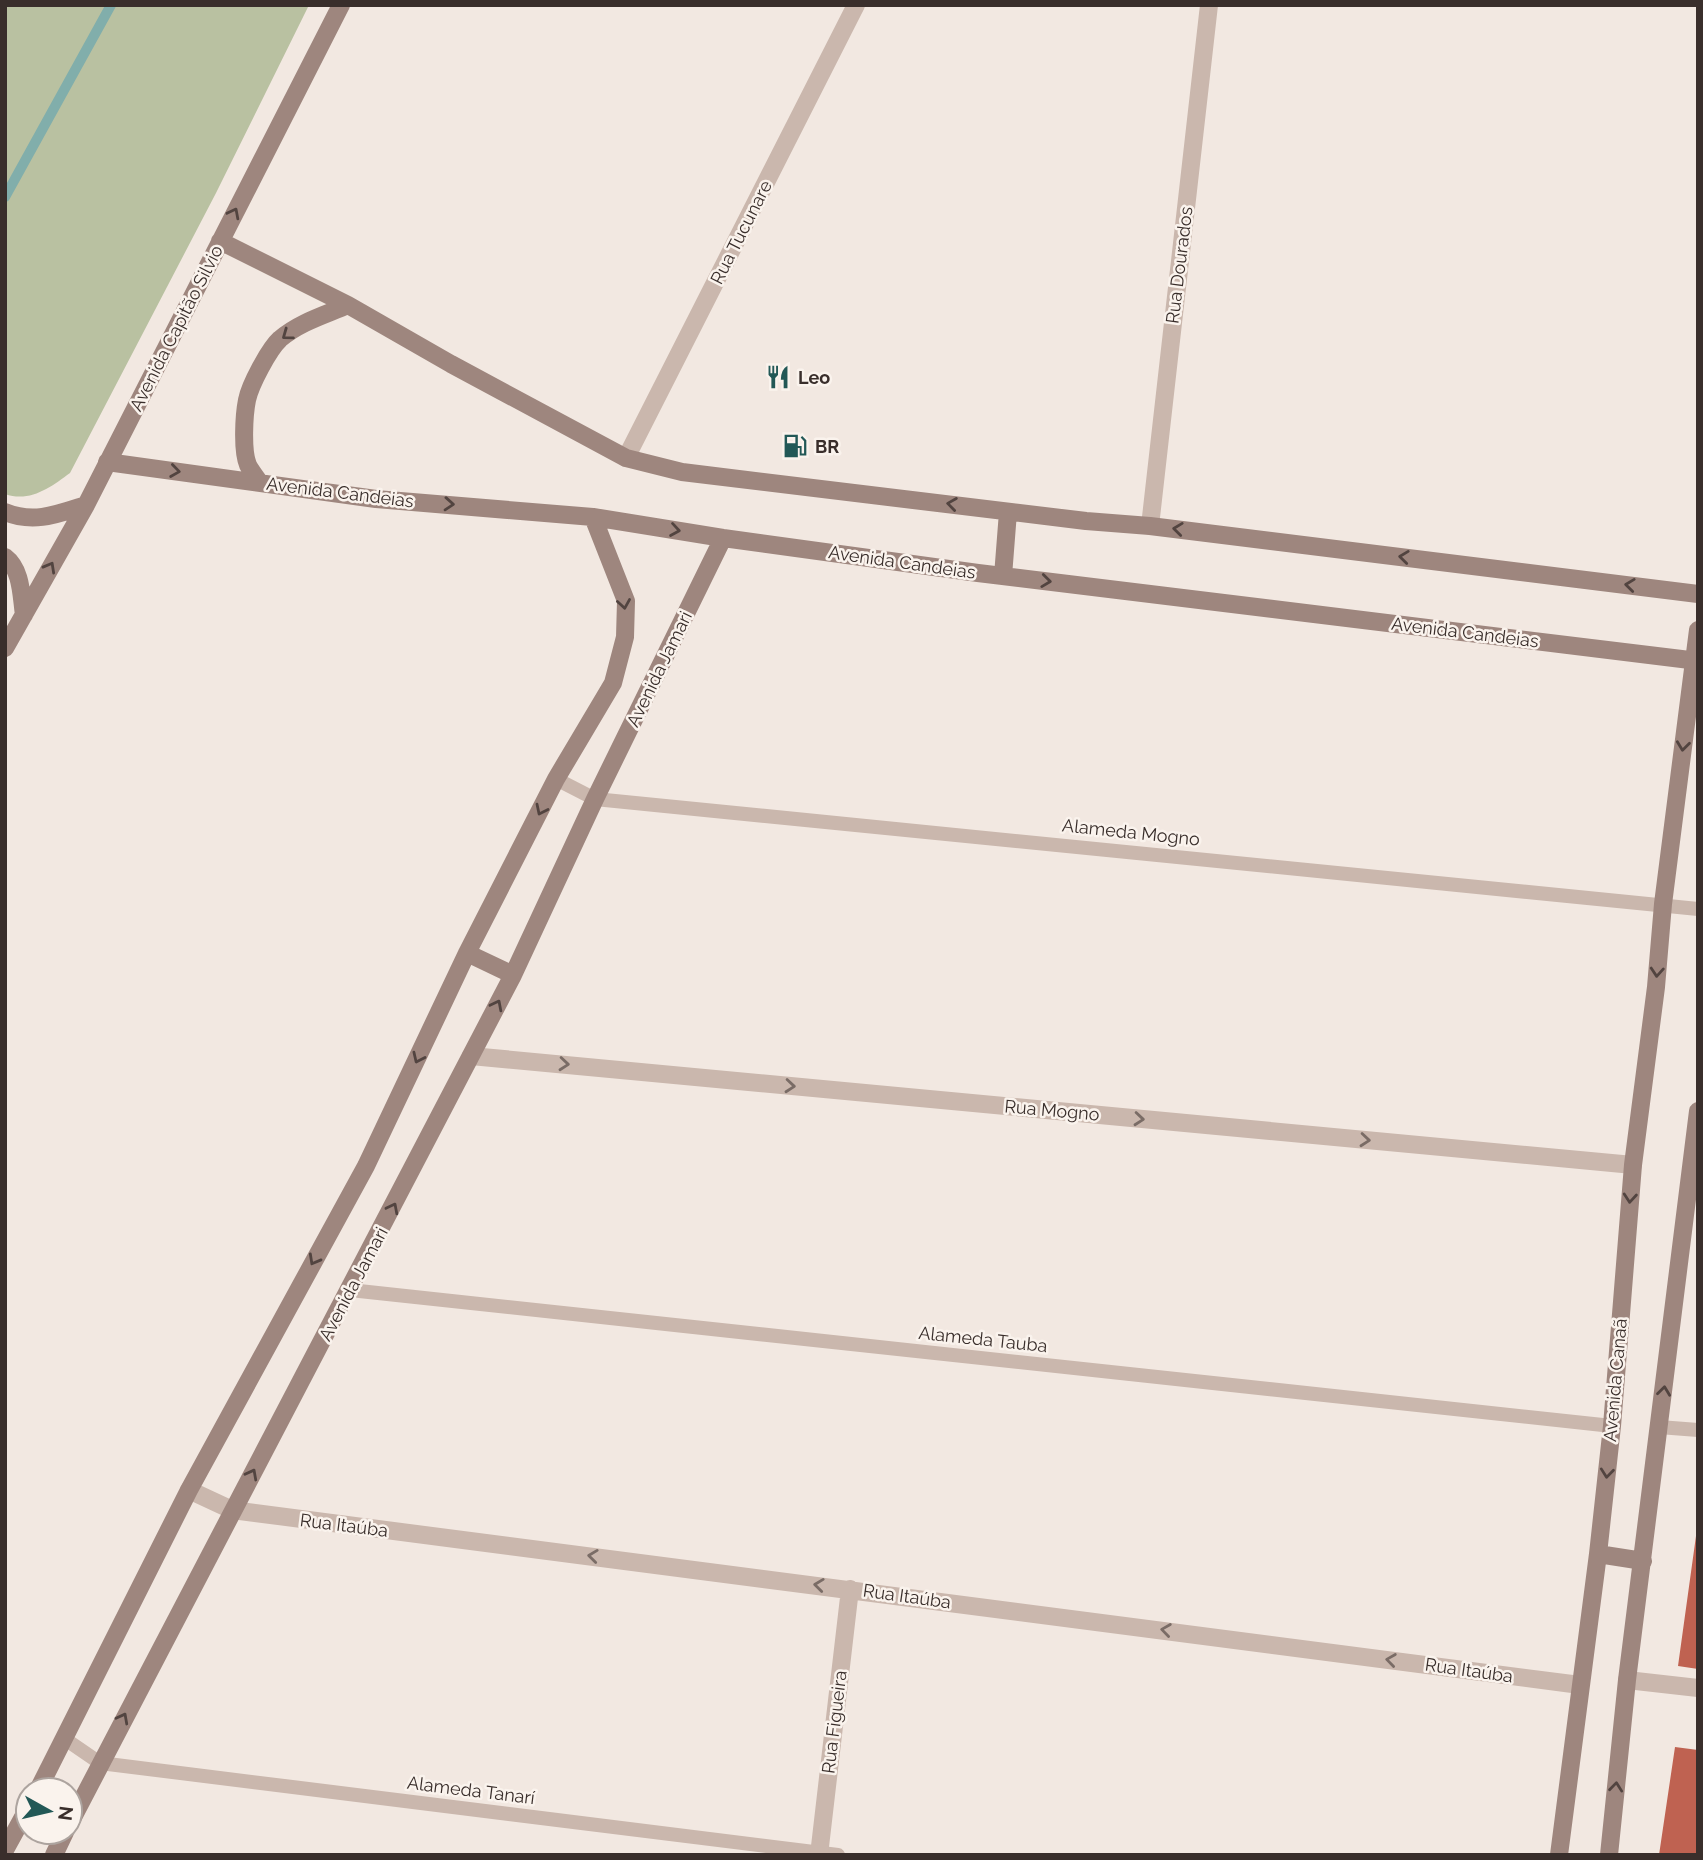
<svg xmlns="http://www.w3.org/2000/svg" width="1703" height="1860" font-family="Raleway,sans-serif">
<style>
.green{fill:#b9c1a1}
.lines{fill:none;stroke-linecap:round;stroke-linejoin:round}
.stream{stroke:#81aeab;stroke-width:10}
.building{fill:#bf6251}
.lane{stroke:#cab7ad;stroke-width:14}
.street{stroke:#cab7ad;stroke-width:18}
.secondary{stroke:#9e867e;stroke-width:18}
.oneway{stroke:#524440}
.oneway2{stroke:#7a6c66}
.labels{text-anchor:middle;dominant-baseline:central;stroke-width:5;stroke-linejoin:round;paint-order:stroke}
.street-label{font-size:18px;fill:#392e2b;stroke:#faf3ed}
.poi-label{font-size:18px;font-weight:bold;fill:#392e2b;stroke:#faf3ed;text-anchor:start}
</style>
<rect width="100%" height="100%" fill="#f2e8e1"/>
<!-- green -->
<path class="green" d="M5 5H309L216 193 70 473C51 487 30 503 5 494Z"/>
<g class="lines">
<!-- stream -->
<path class="stream" d="M5 197 111 5"/>
</g>
<!-- building -->
<path class="building" d="M1696 1536 1698 1537V1669L1678 1666Z
M1675 1747 1698 1750V1855H1659Z"/>
<g class="lines">
<!-- lane -->
<path class="lane" d="M556 779 595 799 1698 909
M350 1290 1612 1426
M1659 1427 1698 1430
M65 1739 100 1763 838 1855"/>
<!-- street -->
<path class="street" d="M626 458 856 5
M1150 526 1209 5
M471 1056 1633 1165
M189 1490 232 1510 1580 1685
M1627 1680 1698 1688
M819 1855 850 1589"/>
<!-- secondary -->
<path class="secondary" d="M220 241 348 305 451 364 626 458 682 472 1086 521 1150 526 1698 594
M107 462 376 499 593 517 723 538 978 573 1698 661
M260 483C256 477 251 471 248 465 242 451 244 415 247 400 250 385 269 349 280 339 300 322 325 315 348 305
M5 512C34 524 58 514 86 505
M5 557C22 570 21 595 24 615
M1003 576 1008 512
M5 648 86 505 341 5
M467 953 513 975
M1598 1554 1643 1561
M38 1790 189 1490 366 1166 467 953 556 779 613 683 625 637 626 601 593 517
M70 1823 513 975 595 799 723 538
M5 1850 28 1808
M54 1855 65 1832
M1559 1855 1598 1554 1612 1426 1633 1165 1656 987 1663 904 1698 630
M1609 1855 1627 1680 1698 1111"/>
</g>
<!-- one-way arrows -->
<defs><path id="oneway-chevron" d="M-2-3.5L2.5 0L-2 3.5" fill="none" stroke-width="1.6" stroke-linecap="round" stroke-linejoin="round" transform="scale(1.75)"/></defs>
<g class="oneway">
<use href="#oneway-chevron" transform="translate(234 213) rotate(-63)"/>
<use href="#oneway-chevron" transform="translate(287 335) rotate(144)"/>
<use href="#oneway-chevron" transform="translate(175 471) rotate(8)"/>
<use href="#oneway-chevron" transform="translate(449 504) rotate(4)"/>
<use href="#oneway-chevron" transform="translate(952 504) rotate(-172)"/>
<use href="#oneway-chevron" transform="translate(1178 529) rotate(-173)"/>
<use href="#oneway-chevron" transform="translate(675 530) rotate(9)"/>
<use href="#oneway-chevron" transform="translate(1404 557) rotate(-173)"/>
<use href="#oneway-chevron" transform="translate(50 567) rotate(-61)"/>
<use href="#oneway-chevron" transform="translate(1046 581) rotate(7)"/>
<use href="#oneway-chevron" transform="translate(1630 585) rotate(-173)"/>
<use href="#oneway-chevron" transform="translate(624 604) rotate(81)"/>
<use href="#oneway-chevron" transform="translate(1683 746) rotate(97)"/>
<use href="#oneway-chevron" transform="translate(541 810) rotate(116)"/>
<use href="#oneway-chevron" transform="translate(1657 972) rotate(94)"/>
<use href="#oneway-chevron" transform="translate(497 1005) rotate(-63)"/>
<use href="#oneway-chevron" transform="translate(418 1058) rotate(115)"/>
<use href="#oneway-chevron" transform="translate(1630 1198) rotate(95)"/>
<use href="#oneway-chevron" transform="translate(393 1208) rotate(-63)"/>
<use href="#oneway-chevron" transform="translate(314 1260) rotate(119)"/>
<use href="#oneway-chevron" transform="translate(1664 1391) rotate(-83)"/>
<use href="#oneway-chevron" transform="translate(1607 1473) rotate(96)"/>
<use href="#oneway-chevron" transform="translate(252 1474) rotate(-62)"/>
<use href="#oneway-chevron" transform="translate(123 1718) rotate(-62)"/>
<use href="#oneway-chevron" transform="translate(1616 1787) rotate(-84)"/>
</g>
<g class="oneway2">
<use href="#oneway-chevron" transform="translate(564 1064) rotate(5)"/>
<use href="#oneway-chevron" transform="translate(790 1086) rotate(5)"/>
<use href="#oneway-chevron" transform="translate(1139 1119) rotate(5)"/>
<use href="#oneway-chevron" transform="translate(1365 1140) rotate(5)"/>
<use href="#oneway-chevron" transform="translate(593 1556) rotate(-173)"/>
<use href="#oneway-chevron" transform="translate(819 1585) rotate(-173)"/>
<use href="#oneway-chevron" transform="translate(1166 1630) rotate(-172)"/>
<use href="#oneway-chevron" transform="translate(1391 1660) rotate(-172)"/>
</g>
<!-- icons -->
<defs>
<g id="restaurant-bare" transform="scale(1.89)"><path d="M-5-6h1v4h1v-4h1v4h1v-4h1v5L-1.5 .5V6h-2V.5L-5-1ZM5-6V6H3V1.5H1.5Q1.5-4 5-6Z" fill="#225856" stroke="#faf3ed" stroke-width="2.5" paint-order="stroke"/></g>
<g id="fuel-bare" transform="scale(1.89)"><path d="M-5.5-6h7V0h2V4h1.3V-2.5L3-4.5l.8-.8L6-3V5H2.5V1h-1V6h-7ZM-4.2-4.7v3.2H.2V-4.7Z" fill="#225856" stroke="#faf3ed" stroke-width="2.5" paint-order="stroke"/></g>
</defs>
<g fill-rule="evenodd">
<use href="#restaurant-bare" x="778" y="377"/>
<use href="#fuel-bare" x="795" y="446"/>
</g>
<g class="labels">
<!-- street labels -->
<g class="street-label">
<text transform="translate(741 232) rotate(-63)">Rua Tucunare</text>
<text transform="translate(1179 265) rotate(-83)">Rua Dourados</text>
<text transform="translate(176 328) rotate(-63)">Avenida Capitão Silvio</text>
<text transform="translate(340 492) rotate(7)">Avenida Candeias</text>
<text transform="translate(902 562) rotate(8)">Avenida Candeias</text>
<text transform="translate(1465 632) rotate(7)">Avenida Candeias</text>
<text transform="translate(659 669) rotate(-64)">Avenida Jamari</text>
<text transform="translate(1131 832) rotate(6)">Alameda Mogno</text>
<text transform="translate(1052 1110) rotate(5)">Rua Mogno</text>
<text transform="translate(353 1284) rotate(-62)">Avenida Jamari</text>
<text transform="translate(983 1339) rotate(6)">Alameda Tauba</text>
<text transform="translate(1615 1380) rotate(-85)">Avenida Canaã</text>
<text transform="translate(344 1525) rotate(7)">Rua Itaúba</text>
<text transform="translate(907 1596) rotate(8)">Rua Itaúba</text>
<text transform="translate(1469 1670) rotate(8)">Rua Itaúba</text>
<text transform="translate(834 1722) rotate(-83)">Rua Figueira</text>
<text transform="translate(471 1790) rotate(7)">Alameda Tanarí</text>
</g>
<!-- poi labels -->
<g class="poi-label">
<text x="798" y="377">Leo</text>
<text x="815" y="446">BR</text>
</g>
</g>
<!-- border -->
<rect width="1703" height="1860" fill="none" stroke="#392e2b" stroke-width="14"/>
<!-- north arrow -->
<g transform="translate(49 1811) rotate(98)"><circle r="33" fill="#faf3ed" stroke="#ada49f" stroke-width="2"/>
<path d="M0-5L12 26L0 18L-12 26Z" fill="#225856"/>
<text y="-10" font-size="19" font-weight="bold" text-anchor="middle" fill="#392e2b">N</text>
</g>
</svg>
